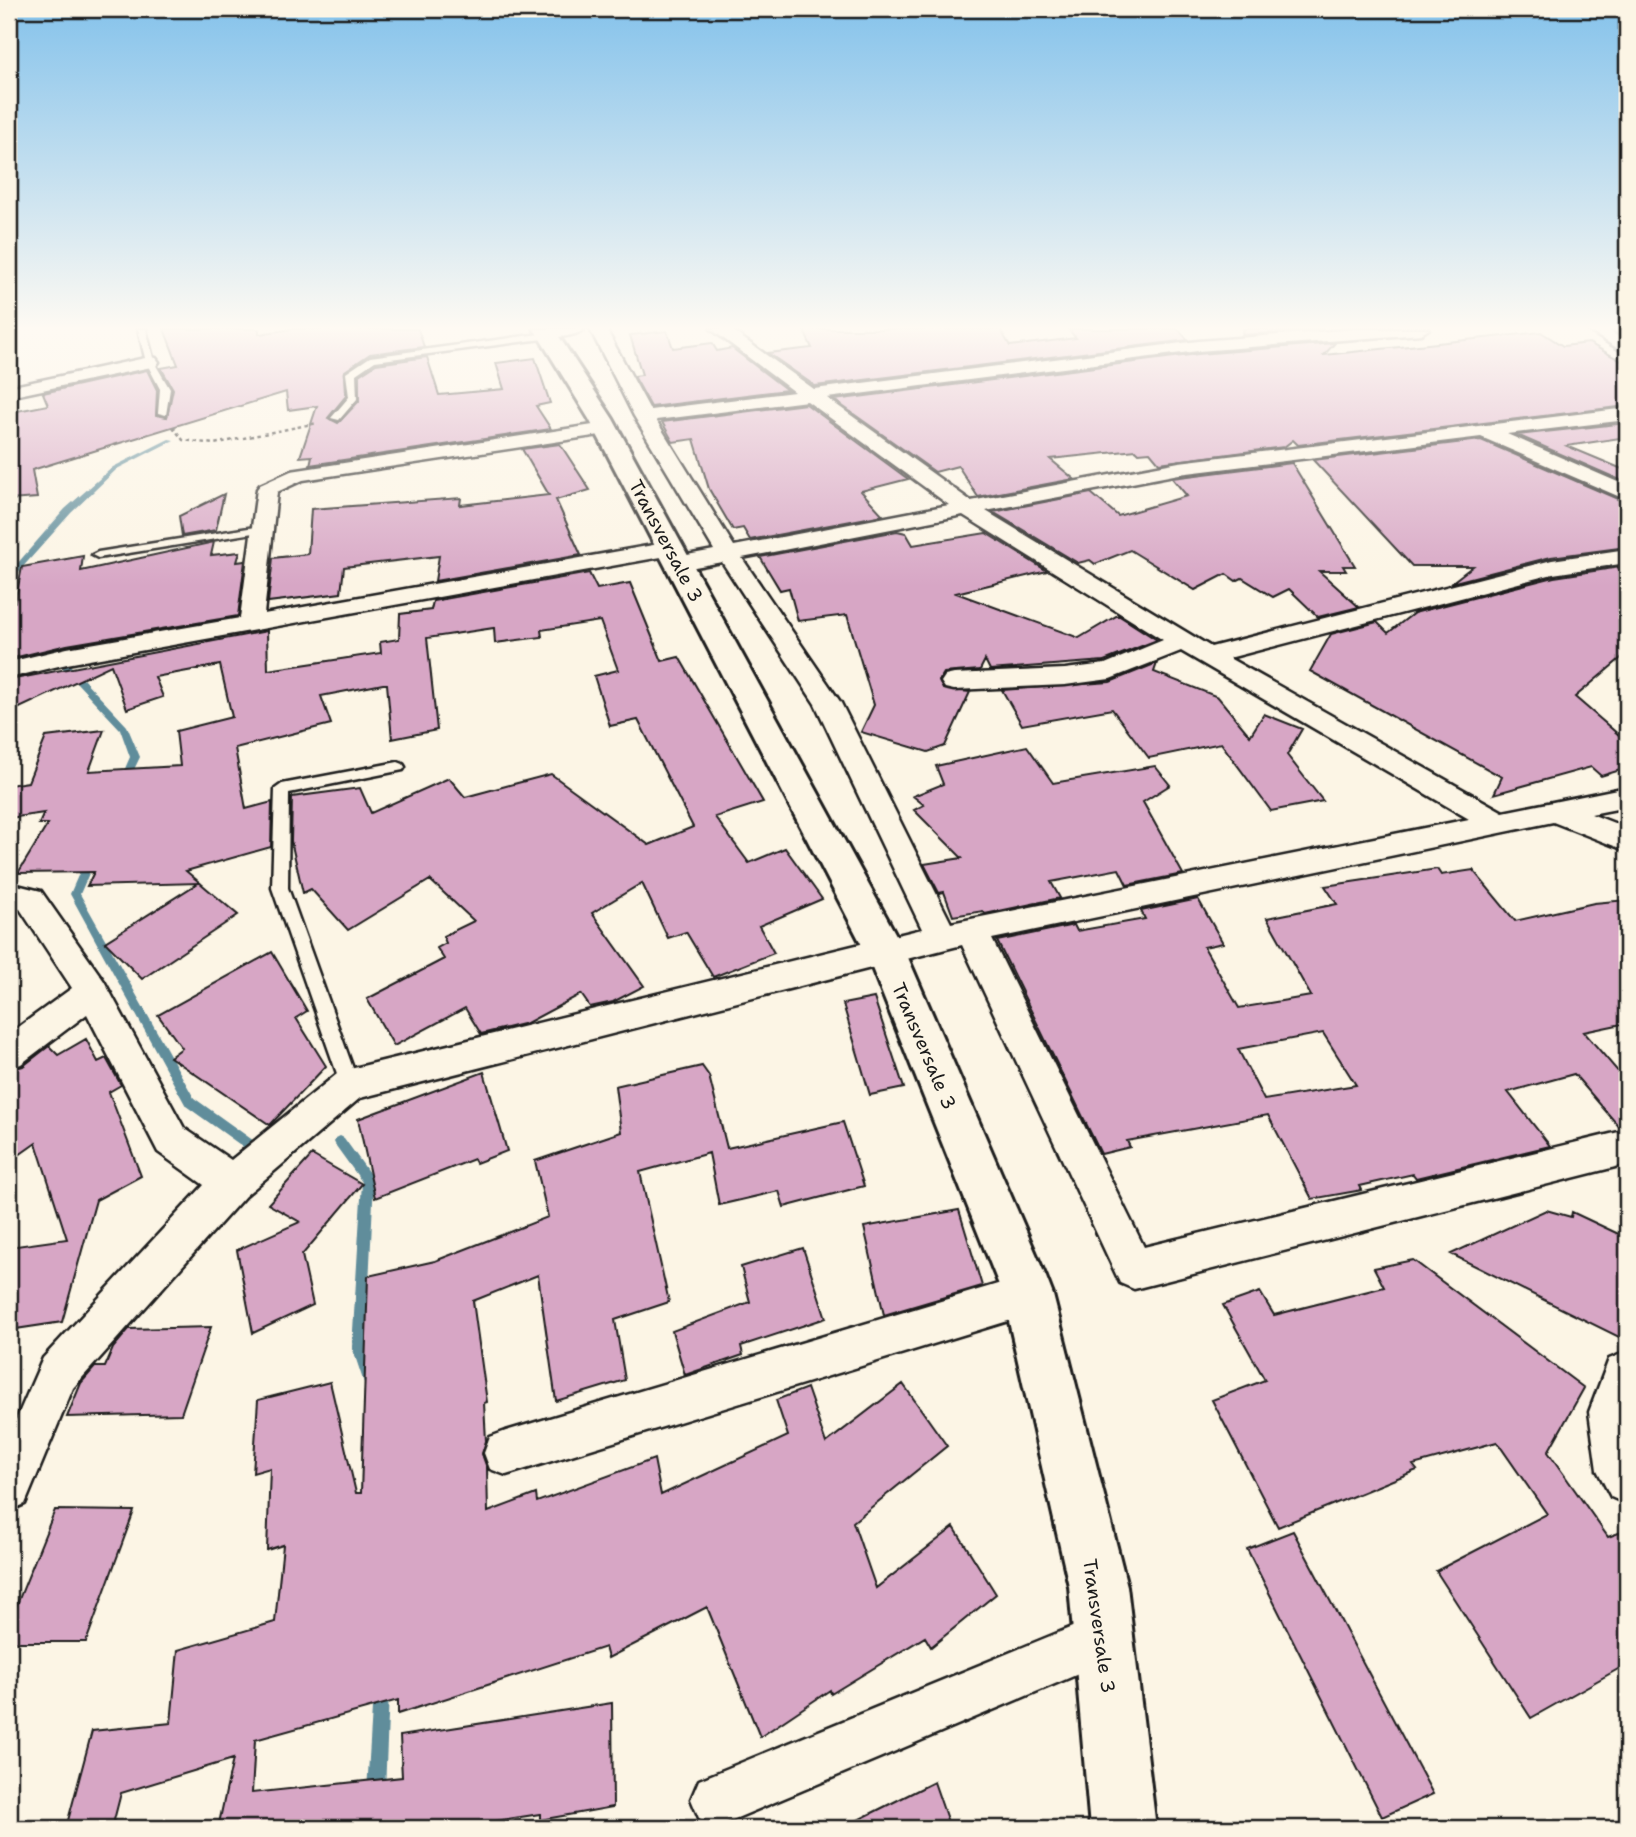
<svg xmlns="http://www.w3.org/2000/svg" width="1636" height="1837" font-family="'Shantell Sans',sans-serif">
<style>
.lines{fill:none;stroke-linecap:round;stroke-linejoin:round}
.stream{fill:#618d9b;fill-rule:evenodd}
.building{fill:#d7a6c5;stroke:#1c1c1c;stroke-width:2;fill-rule:evenodd}
.service-casing{stroke:#1c1c1c;stroke-width:5}
.minor-casing{stroke:#1c1c1c;stroke-width:5}
.secondary-casing{stroke:#1c1c1c;stroke-width:6}
.path{stroke:#1c1c1c;stroke-width:2.5;stroke-dasharray:3.5 3.5;stroke-linecap:butt}
.service{fill:#fcf5e5;fill-rule:evenodd}
.minor{fill:#fcf5e5;fill-rule:evenodd}
.secondary{fill:#fcf5e5;fill-rule:evenodd}
.labels{text-anchor:middle;dominant-baseline:central;stroke-width:5;stroke-linejoin:round;paint-order:stroke}
.street-label{font-size:19px;fill:#1c1c1c;stroke:#fcf5e5}
</style>
<rect width="100%" height="100%" fill="#fcf5e5"/>
<filter id="ink" filterUnits="userSpaceOnUse"><feTurbulence type="fractalNoise" baseFrequency=".0143" numOctaves="2"/><feDisplacementMap in="SourceGraphic" scale="14" xChannelSelector="R" yChannelSelector="G"/><feConvolveMatrix kernelMatrix="1 2 1 2 8 2 1 2 1" color-interpolation-filters="sRGB"/></filter>
<g filter="url(#ink)">
<g class="lines">
<!-- stream -->
<path class="stream" d="M169 439 174 440 117 469 71 513 12 579H9V573L65 509 113 467Z
M65 662 68 663 127 726 140 757 128 782H122L120 780 130 757 120 729 62 667V663Z
M89 858 94 862 80 894 194 1098 254 1141 256 1145 254 1149 250 1151 246 1149 186 1106 70 894 84 862Z
M340 1136 344 1138 374 1180 366 1347 376 1378 374 1383 369 1385 364 1383 352 1347 362 1182 336 1146 334 1142 336 1138Z
M381 1684 387 1686 389 1692 385 1791 382 1797 376 1800 370 1797 367 1791 373 1692 375 1686Z"/>
</g>
<!-- building -->
<path class="building" d="M164 329H259V334L292 329H418L424 347 370 354 345 371 346 396 328 418 338 423 359 401V375L376 364 427 357 439 395 504 389 496 363 535 358 550 403 536 406 551 429 310 465 312 456 300 457 317 406 288 410 286 392 32 470 37 498 9 500V422H13L12 412 48 405 43 393 147 370 157 390 156 415 167 417 173 389 161 368 178 365Z
M803 329H1000L1010 346 1076 338 1068 329H1178L1188 340 815 386 768 353 812 348Z
M1243 329H1324L1242 335Z
M667 331 673 348 712 343 717 351 732 348 787 390 651 407 634 376 642 375 630 335Z
M1541 332 1563 346 1589 343 1627 364V406L1298 445 1293 440 1284 447 1159 463 1150 452 1139 453 1136 450 1050 459 1074 479 978 497 958 466 935 472 834 400 1198 354 1335 343 1324 355Z
M806 404 908 479 861 491 883 515 750 540 743 528 733 530 709 489 694 439 673 442 662 422Z
M1627 423V437L1567 446 1627 471V483L1517 435Z
M1481 440 1627 503V547L1551 557 1451 583 1473 566H1412L1313 460Z
M560 444 590 490 556 500 581 555 435 581 439 556 344 567 341 593 268 602 273 558 308 554 311 509 461 498 460 505 549 495 522 449Z
M1292 463 1355 566H1343L1346 571H1319L1359 607 1318 617 1289 589 1273 597 1242 578 1236 581 1226 574 1195 590 1130 550 1095 564 1090 560 1078 563 993 512 1091 493 1118 516 1187 496 1172 478Z
M224 494 216 530 182 536 179 516Z
M897 531 906 533 913 545 986 533 1047 571 956 593 1079 638 1118 615 1157 640 1104 661 990 670 985 660 980 670 944 673 939 681 943 689 970 692 945 746 928 752 861 732 874 705 847 615 798 621 789 588 780 590 760 557Z
M214 542 211 555 240 552 237 562 245 561 238 616 67 645 9 659V603L15 602 22 567 83 556 81 571Z
M1627 566V653L1575 697 1627 742V768L1601 776 1591 767 1494 794 1502 777 1310 671 1331 634 1377 622 1388 633 1414 613 1554 577Z
M589 573 597 589 630 583 662 661 679 657 763 802 715 817 749 863 785 848 822 899 759 926 774 953 713 977 686 932 668 938 642 883 592 913 644 986 613 1002 590 1007 581 994 527 1023 481 1034 465 1008 394 1046 367 999 444 959 437 948 446 943 443 936 474 921 430 880 348 930 311 889 303 893 291 841 292 797 360 788 371 813 449 778 465 797 551 774 649 845 693 827 638 720 610 726 594 676 618 670 600 621 541 630 542 637 495 643 494 628 427 638 437 730 392 739 387 684H383L321 696 331 724 235 748 246 809 272 802 271 847 186 871 238 915 142 979 105 942 198 883 87 886 94 872 18 873 48 824H39L44 813 9 818V785L28 782 46 737 104 730 89 771 180 766 176 731 232 717 220 665 155 677 163 697 127 709 111 665 9 713V680L267 631 268 670 381 653 380 642 399 639 400 614 431 610 433 601Z
M1157 663 1154 672 1218 697 1250 736 1264 714 1302 729 1287 755 1323 801 1271 811 1221 743 1149 758 1112 709 1022 725 1002 690 1110 682Z
M1027 746 1053 783 1155 766 1170 785 1143 802 1183 874 1127 885 1119 869 1051 882 1060 898 985 914 983 911 953 916 944 892 939 893 924 864 962 858 914 810 924 805 913 796 943 784 936 766Z
M1437 869 1441 875 1473 870 1515 921 1594 903 1627 900V1023L1584 1032 1627 1082V1128L1621 1129 1574 1074 1508 1092 1550 1146 1416 1178 1413 1174 1360 1186 1362 1190 1312 1199 1268 1115 1127 1141 1130 1147 1101 1154 997 941 1074 925 1077 931 1145 919 1141 911 1198 899 1223 943 1204 947 1239 1008 1311 996 1267 918 1337 904 1325 886ZM1323 1033 1356 1085 1264 1100 1238 1049Z
M272 952 307 1011 296 1018 326 1066 270 1125 170 1057 182 1048 158 1015Z
M874 998 904 1088 870 1095 843 1004Z
M86 1039 98 1062 106 1058 121 1085 109 1092 141 1176 96 1200 62 1322 9 1330V1247L67 1239 36 1143 9 1162V1070L23 1066 49 1046 58 1055Z
M702 1066 709 1076 727 1148 843 1122 864 1186 784 1207 779 1191 719 1205 709 1153 640 1172 669 1302 615 1320 625 1380 556 1401 538 1275 473 1301 487 1402 484 1403 486 1441 482 1454 487 1468 488 1512 536 1494 537 1502 654 1459 661 1495 788 1436 776 1400 807 1388 826 1443 903 1384 947 1446 853 1522 876 1588 954 1527 996 1594 931 1647 925 1637 831 1694 830 1690 760 1737 707 1607 608 1658 605 1647 398 1714V1700L255 1740 252 1793 402 1777 400 1736 612 1703 613 1807 540 1820V1814L451 1828H218L233 1759 121 1793 112 1828H66L92 1731 171 1723 178 1650 275 1622 283 1545 267 1550 270 1468 253 1473 258 1400 330 1382 356 1493H361L368 1276 435 1261 548 1217 535 1161 621 1132 615 1086Z
M484 1072 507 1151 476 1163 474 1159 375 1198 358 1119Z
M312 1155 362 1184 302 1255 313 1305 253 1333 237 1250 300 1222 268 1204Z
M959 1210 982 1286 884 1315 864 1227Z
M1546 1210 1571 1217 1572 1212 1627 1238V1341L1451 1254Z
M803 1248 826 1318 741 1346 743 1355 685 1375 672 1331 750 1302 741 1267Z
M1413 1260 1584 1388 1548 1452 1608 1537 1627 1530V1664L1531 1718 1436 1571 1547 1514 1497 1442 1413 1465 1417 1470 1278 1527 1212 1400 1265 1380 1223 1305 1260 1292 1274 1315 1384 1287 1374 1268Z
M211 1327 181 1414 67 1417 81 1383 95 1367H105L113 1348 129 1329Z
M55 1510 134 1511 86 1642H9V1624Z
M1293 1531 1433 1794 1382 1817 1247 1549Z
M934 1782 950 1828H842Z"/>
<g class="lines">
<!-- service casing -->
<g class="service-casing">
<path id="service" d="M138 329H146L154 362 170 389 166 415 158 413 160 389 146 362Z
M547 333 551 336 550 338 375 361 356 374 357 399 339 420 331 418 349 397 346 373 370 357Z
M261 526 265 527V531L98 558 92 555 98 552Z
M398 762 403 764 405 767 403 770 289 793 288 888 359 1085 356 1091 350 1093 344 1091 341 1085 272 888 275 789 282 784Z"/>
</g>
<!-- minor casing -->
<g class="minor-casing">
<path id="minor" d="M539 329H584C576 337 551 339 539 336Z
M590 329H606L650 410 794 392 711 329H730L814 389 1198 341 1356 329H1429L1421 334 1198 351 827 398 971 501 1179 462 1627 408V420L1507 434 1627 486V500L1481 437 1179 474 986 511 1211 647 1552 560 1627 549V563L1553 574 1229 658 1503 812 1627 787V807L1591 814 1627 828V851L1553 822 992 939 1144 1247 1627 1130V1164L1134 1289 1120 1283 962 945 942 950 360 1098 245 1196 73 1388 25 1504 9 1511V1436L43 1358 204 1185 158 1152 87 1014 21 1064 9 1068V1034L72 988 20 909 9 907V883L41 891 104 981 184 1128 231 1160 337 1074 350 1069 922 929 815 704 722 562 679 570 668 563 671 558 714 550 634 416ZM807 401 949 505 734 546 656 420ZM963 515 1163 640 1105 664 1065 669 954 674 945 676 941 682 945 688 954 690 1065 685 1110 679 1181 651 1469 819 951 923 841 703 742 558Z
M1586 329H1606L1627 342V354Z
M150 357 156 358 159 362 156 366 9 397V387Z
M606 423 616 429 613 433 303 480 277 492 264 614 670 542 681 549 678 554 67 664 9 678V662L67 648 240 618 257 489 260 485 291 471Z
M1028 1275 1042 1281 1048 1295 1042 1309 1028 1315 506 1475 490 1469 484 1453 490 1437 506 1431Z
M1624 1353 1627 1354V1504L1611 1497 1597 1470 1589 1412 1609 1359Z
M1104 1614 1121 1622 1129 1639 1121 1656 718 1826 699 1818 691 1799 699 1780Z"/>
</g>
<!-- secondary casing -->
<g class="secondary-casing">
<path id="secondary" d="M534 329H554L613 419 906 953 1046 1277 1053 1295 1127 1586 1156 1828H1090L1069 1586 1003 1295 866 953 589 419Z"/>
</g>
<!-- path -->
<path class="path" d="M173 427 183 440 214 444 317 423"/>
<!-- service -->
<use href="#service" class="service"/>
<!-- minor -->
<use href="#minor" class="minor"/>
<!-- secondary -->
<use href="#secondary" class="secondary"/>
</g>
</g>
<!-- sky -->
<linearGradient id="sky" x2="0" y2="1"><stop stop-color="#84c2eb"/><stop offset="0.56" stop-color="#fefaf3"/><stop offset="1" stop-color="#fefaf3" stop-opacity="0"/></linearGradient>
<rect width="1636" height="586" fill="url(#sky)"/>
<g class="labels">
<!-- street labels -->
<g class="street-label">
<text transform="translate(666 541) rotate(62)">Transversale 3</text>
<text transform="translate(924 1046) rotate(67)">Transversale 3</text>
<text transform="translate(1099 1626) rotate(82)">Transversale 3</text>
</g>
</g>
<!-- margin -->
<rect width="1636" height="1837" fill="none" stroke="#fcf5e5" stroke-width="35"/>
<rect x="18" y="18" width="1601" height="1802" fill="none" stroke="#1c1c1c" stroke-width="2.5" filter="url(#ink)"/>
</svg>
